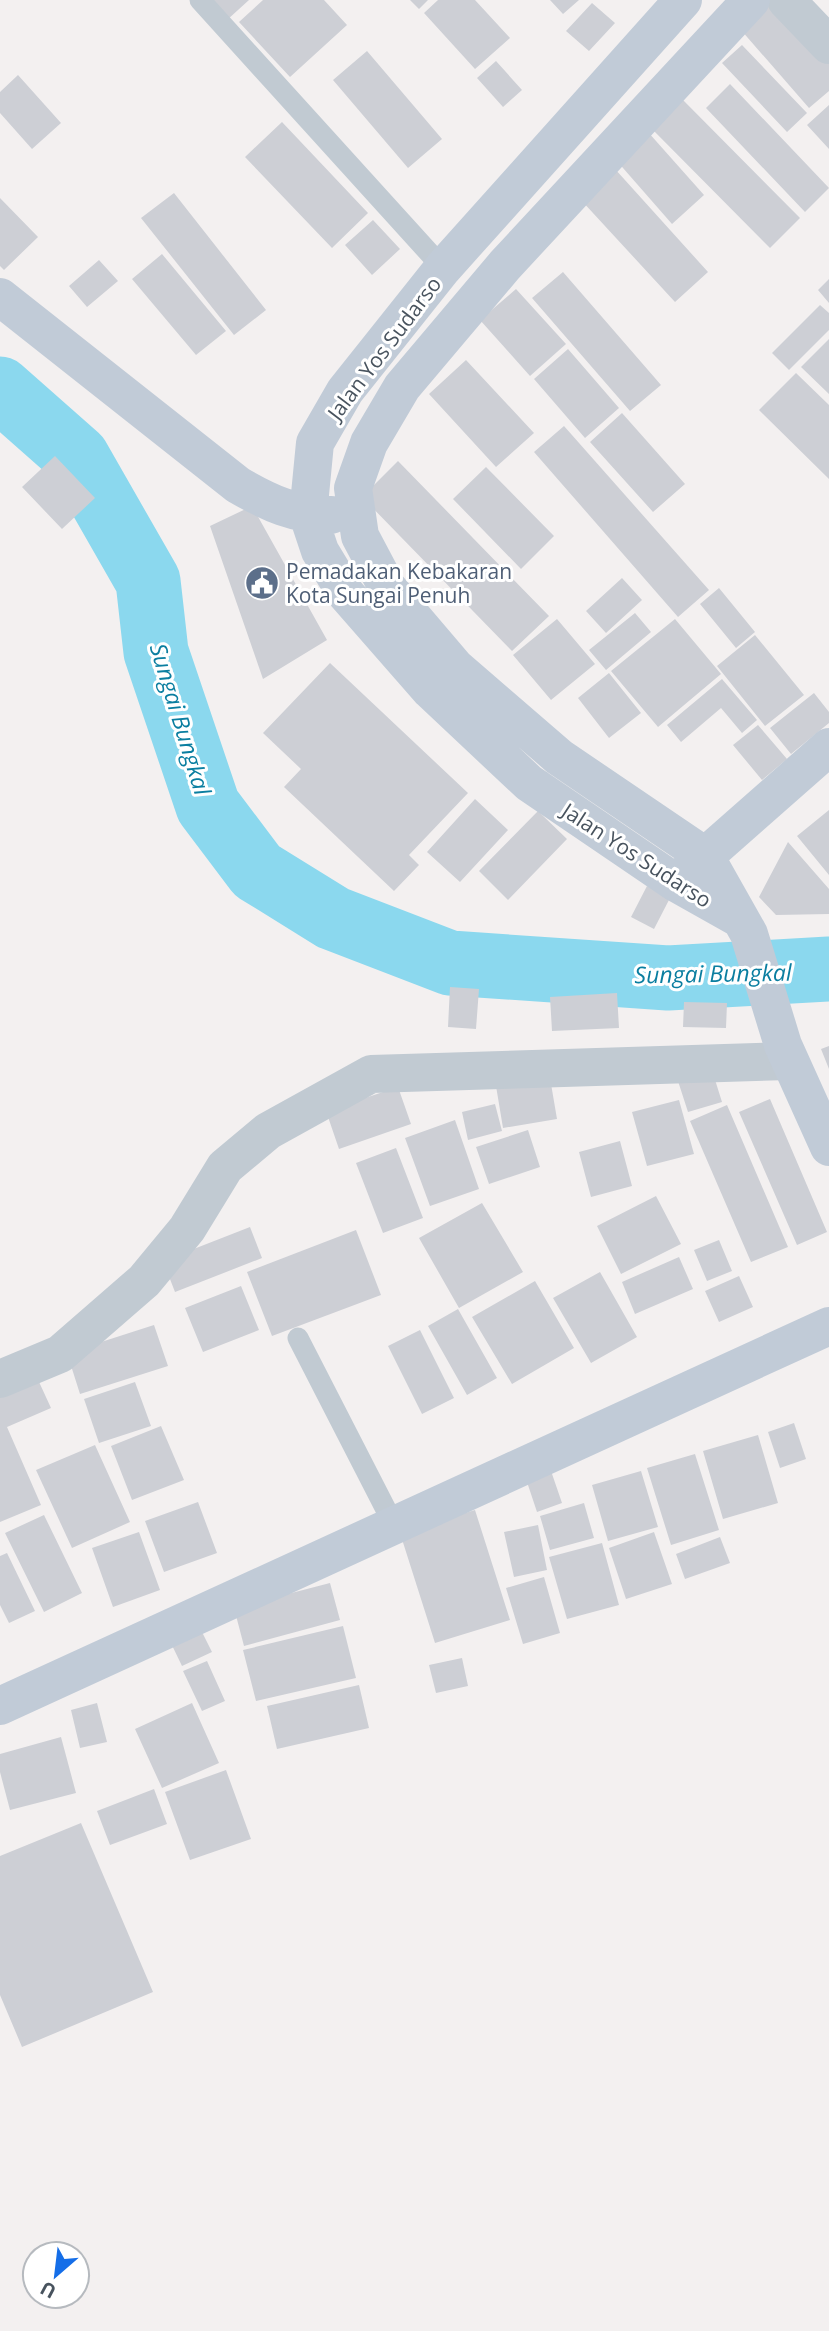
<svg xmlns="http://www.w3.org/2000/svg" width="829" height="2331" font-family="'Open Sans',sans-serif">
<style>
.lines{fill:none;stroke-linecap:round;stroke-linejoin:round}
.river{stroke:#8bd8ee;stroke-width:65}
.building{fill:#cdcfd5}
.lane{stroke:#c1cad2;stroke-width:21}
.street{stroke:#c1cad2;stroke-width:38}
.secondary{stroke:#c1cbd7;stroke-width:38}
.labels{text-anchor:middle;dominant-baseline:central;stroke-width:6;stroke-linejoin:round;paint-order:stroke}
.street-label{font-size:21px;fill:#48535e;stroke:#fff}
.service-label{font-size:21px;fill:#4e5e75;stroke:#fff;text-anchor:start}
.water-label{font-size:23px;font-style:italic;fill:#0a7ea0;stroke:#fff}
</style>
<rect width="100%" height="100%" fill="#f3f0f0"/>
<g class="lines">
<!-- river -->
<path class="river" d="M0 389 77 457 148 581 156 652 208 806 257 871 333 918 450 963 668 978 829 969"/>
</g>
<!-- building -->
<path class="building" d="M210 0H249L227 20Z
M263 0H324L347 25 290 77 239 22Z
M410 0H428L419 9Z
M438 0H475L510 38 475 69 424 13Z
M550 0H579L563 14Z
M775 0 829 56V91L809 108 741 30Z
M592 3 615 23 589 51 566 31Z
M742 45 807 113 787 132 722 63Z
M367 51 442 139 408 168 333 80Z
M496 61 522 90 503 107 477 78Z
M18 75 61 123 32 149 0 113V92Z
M730 84 829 188 805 212 706 108Z
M683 100 800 218 770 248 653 130Z
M829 105V149L807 125Z
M282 122 368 213 332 248 245 157Z
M648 132 704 195 672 224 616 160Z
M615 169 708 272 675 302 581 200Z
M174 193 266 310 234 335 141 218Z
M0 198 38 237 4 270 0 266Z
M373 220 400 249 372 275 345 245Z
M162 254 226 331 196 355 132 279Z
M99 260 118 281 87 307 69 286Z
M563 272 661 385 630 411 532 298Z
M829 279V303L818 290Z
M516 289 566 344 530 376 480 320Z
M820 305 829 313V330L789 370 772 353Z
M829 339V394L801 367Z
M568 349 619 408 585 438 534 379Z
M466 360 534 433 496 467 429 394Z
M796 373 829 405V479L759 410Z
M622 413 685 484 653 512 590 442Z
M564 426 709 590 678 617 534 452Z
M55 456 95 498 62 529 22 487Z
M398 461 549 616 512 651 362 497Z
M486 467 554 536 521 569 453 499Z
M252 506 327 640 263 679 210 526Z
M622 578 642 600 606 633 586 611Z
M719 588 755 632 736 648 700 604Z
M635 613 651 632 606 670 589 650Z
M557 619 595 664 551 700 513 655Z
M675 619 721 674 658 727 611 671Z
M755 635 804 695 765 726 717 666Z
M330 663 468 793 409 855 419 865 394 891 284 787 301 769 263 733Z
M609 673 641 713 609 738 578 698Z
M722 679 757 720 742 733 721 708 681 742 667 725Z
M814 693 829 712V723L791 754 770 728Z
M758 725 787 759 762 780 733 745Z
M475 799 508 830 460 882 427 852Z
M829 810V875L797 836Z
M538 811 567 839 508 900 479 871Z
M788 842 829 889V914L776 915 759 897Z
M647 886 670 898 654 929 631 917Z
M450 987 479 989 476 1029 448 1027Z
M617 993 619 1028 552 1031 550 997Z
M684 1002 727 1003 726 1028 683 1027Z
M829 1046V1069L821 1049Z
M711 1067 722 1102 688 1112 677 1078Z
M549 1072 557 1119 503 1128 495 1080Z
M398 1087 411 1124 339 1149 326 1111Z
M770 1099 827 1232 797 1245 739 1112Z
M679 1100 694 1154 647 1166 632 1112Z
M495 1104 502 1131 468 1140 462 1112Z
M727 1105 788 1247 751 1262 690 1121Z
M455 1120 479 1189 430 1206 405 1138Z
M528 1130 540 1167 489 1184 476 1147Z
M620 1141 632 1186 591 1197 579 1152Z
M396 1148 423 1218 383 1233 356 1163Z
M656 1196 681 1244 621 1274 597 1226Z
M482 1203 523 1272 459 1308 419 1238Z
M250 1227 262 1258 175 1292 163 1261Z
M356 1230 381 1295 272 1336 247 1272Z
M719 1240 732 1271 707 1281 694 1250Z
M679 1257 693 1289 635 1314 622 1282Z
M600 1272 637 1337 591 1363 553 1298Z
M739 1276 753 1307 719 1322 705 1291Z
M535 1281 574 1348 512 1384 472 1317Z
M241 1286 259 1330 203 1352 185 1308Z
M458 1309 497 1378 467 1395 428 1326Z
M154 1325 168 1366 80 1394 67 1353Z
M420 1330 454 1398 422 1414 388 1346Z
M34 1371 51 1408 7 1427 41 1505 0 1522V1385Z
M135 1382 151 1426 99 1443 84 1399Z
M794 1423 806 1459 780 1468 768 1432Z
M161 1426 184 1480 132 1500 111 1446Z
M758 1435 778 1503 723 1519 703 1451Z
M95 1445 130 1522 72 1548 36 1470Z
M695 1454 719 1530 671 1545 647 1468Z
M550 1468 562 1503 537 1512 525 1476Z
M641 1471 658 1527 608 1541 592 1485Z
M198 1502 217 1553 164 1572 145 1521Z
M584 1503 594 1538 550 1550 540 1516Z
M475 1510 510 1620 435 1643 400 1533Z
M44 1515 82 1593 44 1612 5 1533Z
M538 1525 547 1570 514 1577 504 1532Z
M139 1532 160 1590 113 1607 92 1548Z
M654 1532 672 1584 626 1599 609 1548Z
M720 1537 730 1563 685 1579 676 1554Z
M602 1543 619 1605 567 1619 549 1557Z
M7 1553 35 1611 9 1623 0 1605V1556Z
M544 1577 560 1633 523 1644 506 1588Z
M330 1583 340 1620 244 1646 234 1608Z
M197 1622 212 1652 182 1666 168 1637Z
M343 1626 356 1678 256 1701 243 1650Z
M462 1658 468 1686 436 1693 429 1665Z
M207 1661 225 1701 202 1711 183 1671Z
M359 1685 369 1728 277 1749 267 1706Z
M97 1703 107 1742 80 1748 71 1710Z
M192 1703 219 1763 162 1788 135 1729Z
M61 1737 76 1793 10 1810 0 1772V1754Z
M226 1770 251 1839 190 1860 165 1792Z
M154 1789 167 1824 110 1845 97 1811Z
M81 1823 153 1992 22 2047 0 1995V1856Z"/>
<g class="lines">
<!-- lane -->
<path class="lane" d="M200 0 443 268
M298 1338 395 1527"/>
<!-- street -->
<path class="street" d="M786 0 829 45
M0 1379 60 1354 144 1281 187 1229 225 1167 268 1131 371 1074 789 1061"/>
<!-- secondary -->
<path class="secondary" d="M683 0 443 268 345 391 315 443 308 515 320 551 346 594 430 690 529 783 676 883 740 919
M751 0 505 265 402 387 369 443 353 488 360 536 387 587 456 668 559 757 705 856 749 934 783 1045 829 1147
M0 297 238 485C269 503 295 515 331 515
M686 873 829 747
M0 1706 829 1326"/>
</g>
<!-- icons -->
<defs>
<g id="civic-disc" transform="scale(1.75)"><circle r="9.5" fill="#5c6f8a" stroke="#fff"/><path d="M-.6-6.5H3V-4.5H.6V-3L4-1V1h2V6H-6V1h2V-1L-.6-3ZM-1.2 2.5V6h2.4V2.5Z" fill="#fff"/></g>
</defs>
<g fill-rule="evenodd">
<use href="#civic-disc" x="262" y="583"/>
</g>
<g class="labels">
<!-- street labels -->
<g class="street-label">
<text transform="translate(384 348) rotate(-53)">Jalan Yos Sudarso</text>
<text transform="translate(637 855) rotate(33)">Jalan Yos Sudarso</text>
</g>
<!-- service labels -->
<g class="service-label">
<text x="286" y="571">Pemadakan Kebakaran<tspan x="286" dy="24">Kota Sungai Penuh</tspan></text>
</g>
<!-- water labels -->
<g class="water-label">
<text transform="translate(181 719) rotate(73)">Sungai Bungkal</text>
<text transform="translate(713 973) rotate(-1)">Sungai Bungkal</text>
</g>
</g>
<!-- north arrow -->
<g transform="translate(56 2275) rotate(208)"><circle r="33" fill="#ffffff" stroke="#b6babf" stroke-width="2"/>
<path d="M0-5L12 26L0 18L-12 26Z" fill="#156ee8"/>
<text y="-10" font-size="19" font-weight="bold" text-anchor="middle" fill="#48535e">U</text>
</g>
</svg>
